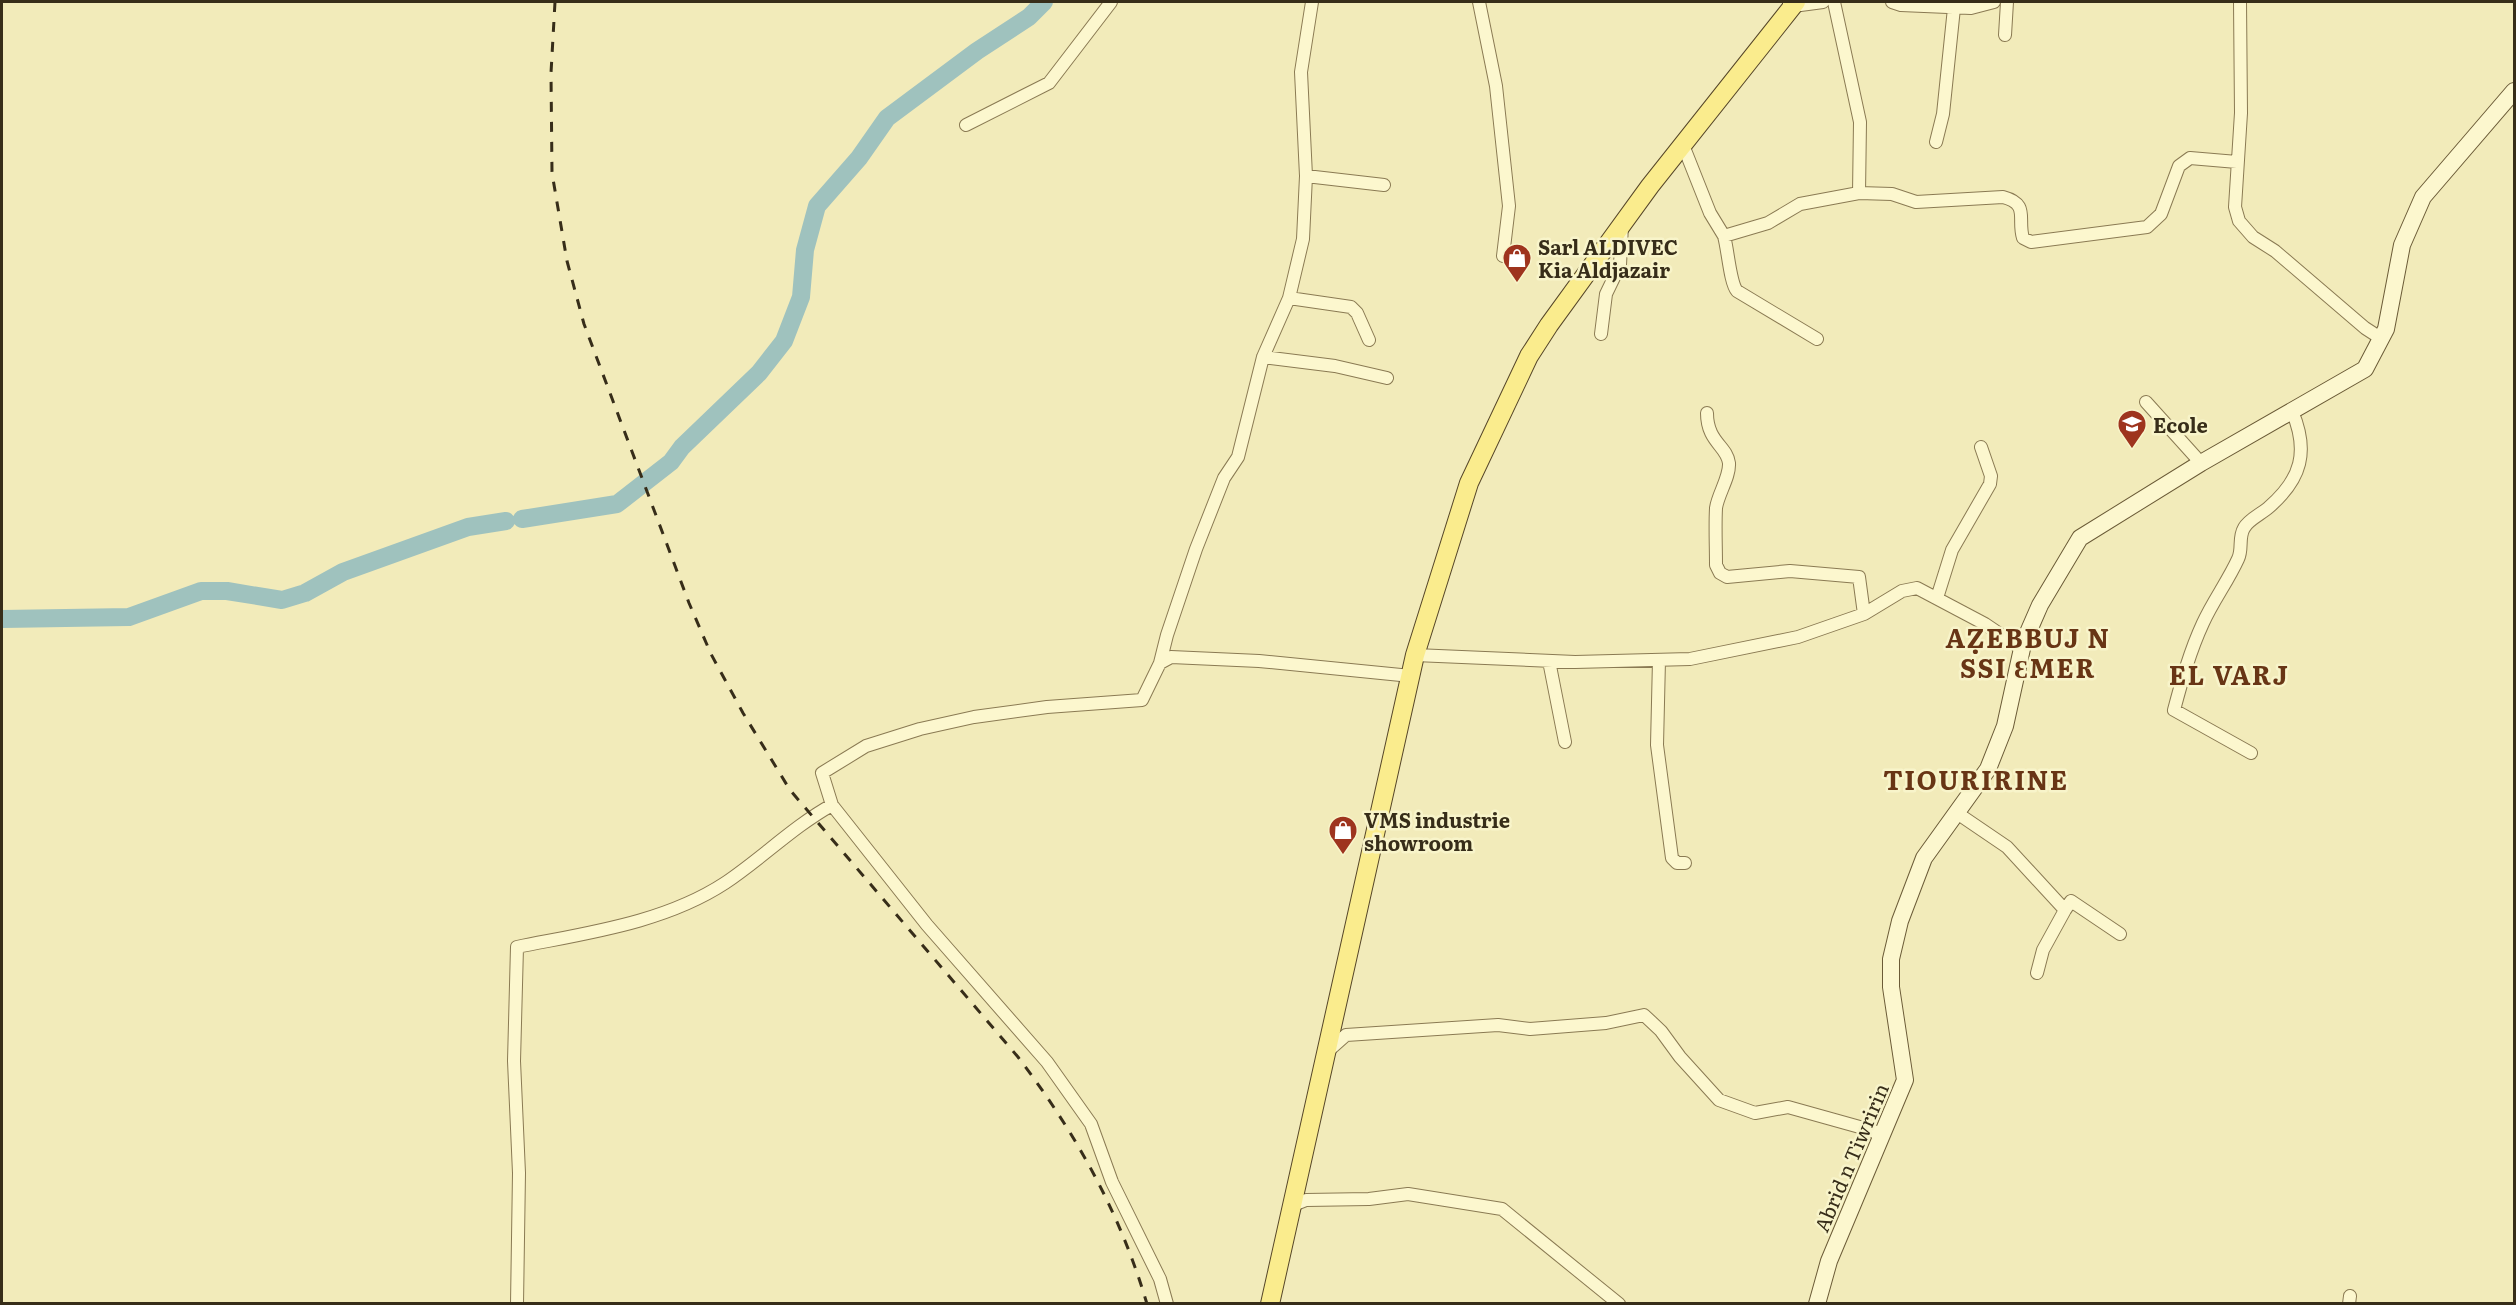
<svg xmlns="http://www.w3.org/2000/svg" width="2516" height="1305" font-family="Literata,serif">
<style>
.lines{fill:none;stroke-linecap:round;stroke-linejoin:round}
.river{stroke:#9fc2be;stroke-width:18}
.street-casing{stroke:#8a7a53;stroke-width:14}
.secondary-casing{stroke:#6b5b37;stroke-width:18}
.primary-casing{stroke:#564628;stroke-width:20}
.street{stroke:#fcf7ce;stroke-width:12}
.secondary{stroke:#fcf7ce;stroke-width:16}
.primary{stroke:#faec8d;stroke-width:18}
.rail{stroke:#372d19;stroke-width:3;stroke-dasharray:10 10;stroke-linecap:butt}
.labels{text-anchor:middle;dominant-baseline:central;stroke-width:5;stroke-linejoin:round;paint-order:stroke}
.poi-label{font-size:20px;font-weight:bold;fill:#372d19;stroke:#f8f4ca;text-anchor:start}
.street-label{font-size:20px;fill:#372d19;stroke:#f8f4ca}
.district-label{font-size:26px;font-weight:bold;letter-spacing:1.5px;fill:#683515;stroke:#f8f4ca}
</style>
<rect width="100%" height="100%" fill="#f2ebba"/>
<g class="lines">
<!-- river -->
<path class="river" d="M522 519 617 504 671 462 682 447 759 373 784 341 801 297 805 250 817 206 859 158 887 118 977 51 1029 17 1044 2
M2 619 129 617 201 591H227L282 600 305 593 343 572 468 527 506 521"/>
<!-- street casing -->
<g class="street-casing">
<path id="street" d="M1479 2 1496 86 1509 206 1503 256
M1834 2 1860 122 1859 193
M1892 2 1901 5 1971 8 1994 2
M2240 2 2241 113 2235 207 2239 221 2253 237 2275 251 2365 328 2382 339
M1789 4 1793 6 1823 2
M2005 35 2007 2
M966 125 1049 83 1111 2
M1936 142 1943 114 1954 8
M1683 145 1710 213 1724 236 1768 223 1800 204 1859 193 1892 194 1916 202 2003 197C2030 204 2017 219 2023 238L2031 242 2147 227 2161 214 2179 166 2190 158 2237 162
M1306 176 1384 185
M1724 236C1728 250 1730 283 1737 291L1817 339
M1289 298 1351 307 1357 313 1369 340
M1601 334 1606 294 1620 265 1622 226
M1263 357 1335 366 1387 378
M2146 402 2201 463
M1707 413C1707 442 1727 446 1729 463 1730 477 1718 494 1716 508 1715 527 1716 546 1716 565L1720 573 1727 577 1790 571 1859 577 1864 614
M1937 598 1952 550 1990 484 1991 476 1981 447
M1415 655 1575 662 1690 659 1798 637 1864 614 1902 591 1917 588 1985 624 2022 649
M1659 660 1657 745 1672 858 1677 863H1685
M1549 661 1565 742
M1160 663 1167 635 1196 549 1224 478 1238 457 1263 357 1289 298 1303 239 1306 176 1301 72 1312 2
M2251 753 2174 710C2182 680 2190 651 2203 623 2213 601 2228 581 2238 559 2243 549 2238 538 2244 528 2248 520 2261 514 2268 508 2302 479 2309 451 2292 411
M1957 813 2007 847 2065 910 2043 950 2037 973
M2065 910 2071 901 2120 934
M1328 1051 1346 1035 1498 1025 1530 1029 1606 1023 1644 1015 1661 1031 1680 1057 1719 1100 1755 1113 1788 1107 1874 1131 1880 1138
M1291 1206 1306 1200 1369 1199 1408 1194 1502 1209 1619 1304
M517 1304 519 1173 514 1061 517 947C586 933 664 923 725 883 761 859 794 826 832 805
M1167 1304 1160 1279 1112 1182 1091 1124 1047 1062 927 925 832 805 822 773 866 746 920 729 974 717 1047 707 1142 700 1160 663 1171 657 1259 661 1411 676
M2349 1304 2350 1296"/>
</g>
<!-- secondary casing -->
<g class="secondary-casing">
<path id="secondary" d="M1817 1304 1829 1261 1905 1080 1891 987V959L1900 921 1924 858 1988 769 2005 726 2023 644 2040 605 2080 538 2201 463 2365 369 2386 329 2402 245 2423 197 2514 91"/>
</g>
<!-- primary casing -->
<g class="primary-casing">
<path id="primary" d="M1270 1304 1415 655 1469 483 1529 356 1549 325 1650 186 1796 2"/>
</g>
<!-- street -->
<use href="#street" class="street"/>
<!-- secondary -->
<use href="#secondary" class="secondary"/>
<!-- primary -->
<use href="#primary" class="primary"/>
<!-- rail -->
<path class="rail" d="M555 2 551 73 552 173 567 261 584 324 689 603 711 654 743 713 790 790 1018 1057C1075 1132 1120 1212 1147 1304"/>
</g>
<!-- icons -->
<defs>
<g id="shop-pin" transform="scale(1.5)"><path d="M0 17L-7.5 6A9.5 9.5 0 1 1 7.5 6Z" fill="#9e341e" stroke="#f8f4ca"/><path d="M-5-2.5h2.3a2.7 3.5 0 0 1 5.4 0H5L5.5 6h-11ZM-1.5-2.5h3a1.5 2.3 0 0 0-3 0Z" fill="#fff"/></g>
<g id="school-pin" transform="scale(1.5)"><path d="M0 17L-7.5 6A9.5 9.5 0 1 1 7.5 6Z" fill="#9e341e" stroke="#f8f4ca"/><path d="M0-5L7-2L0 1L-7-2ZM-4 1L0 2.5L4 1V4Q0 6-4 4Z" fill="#fff"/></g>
</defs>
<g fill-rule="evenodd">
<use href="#shop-pin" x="1517" y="258"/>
<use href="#school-pin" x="2132" y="424"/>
<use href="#shop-pin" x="1343" y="830"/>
</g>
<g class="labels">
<!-- poi labels -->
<g class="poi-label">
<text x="1538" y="246">Sarl ALDIVEC<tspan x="1538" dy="23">Kia Aldjazair</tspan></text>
<text x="2153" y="424">Ecole</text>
<text x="1364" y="819">VMS industrie<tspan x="1364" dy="23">showroom</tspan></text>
</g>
<!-- street labels -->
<g class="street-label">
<text transform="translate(1850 1157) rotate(-67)">Abrid n Tiwririn</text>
</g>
<!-- district labels -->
<g class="district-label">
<text x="2028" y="636">AẒEBBUJ N<tspan x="2028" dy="30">SSI ƐMER</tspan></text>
<text x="2229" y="673">EL VARJ</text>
<text x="1976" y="778">TIOURIRINE</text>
</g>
</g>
<!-- border -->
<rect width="2516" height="1305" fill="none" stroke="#372d19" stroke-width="6"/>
</svg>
